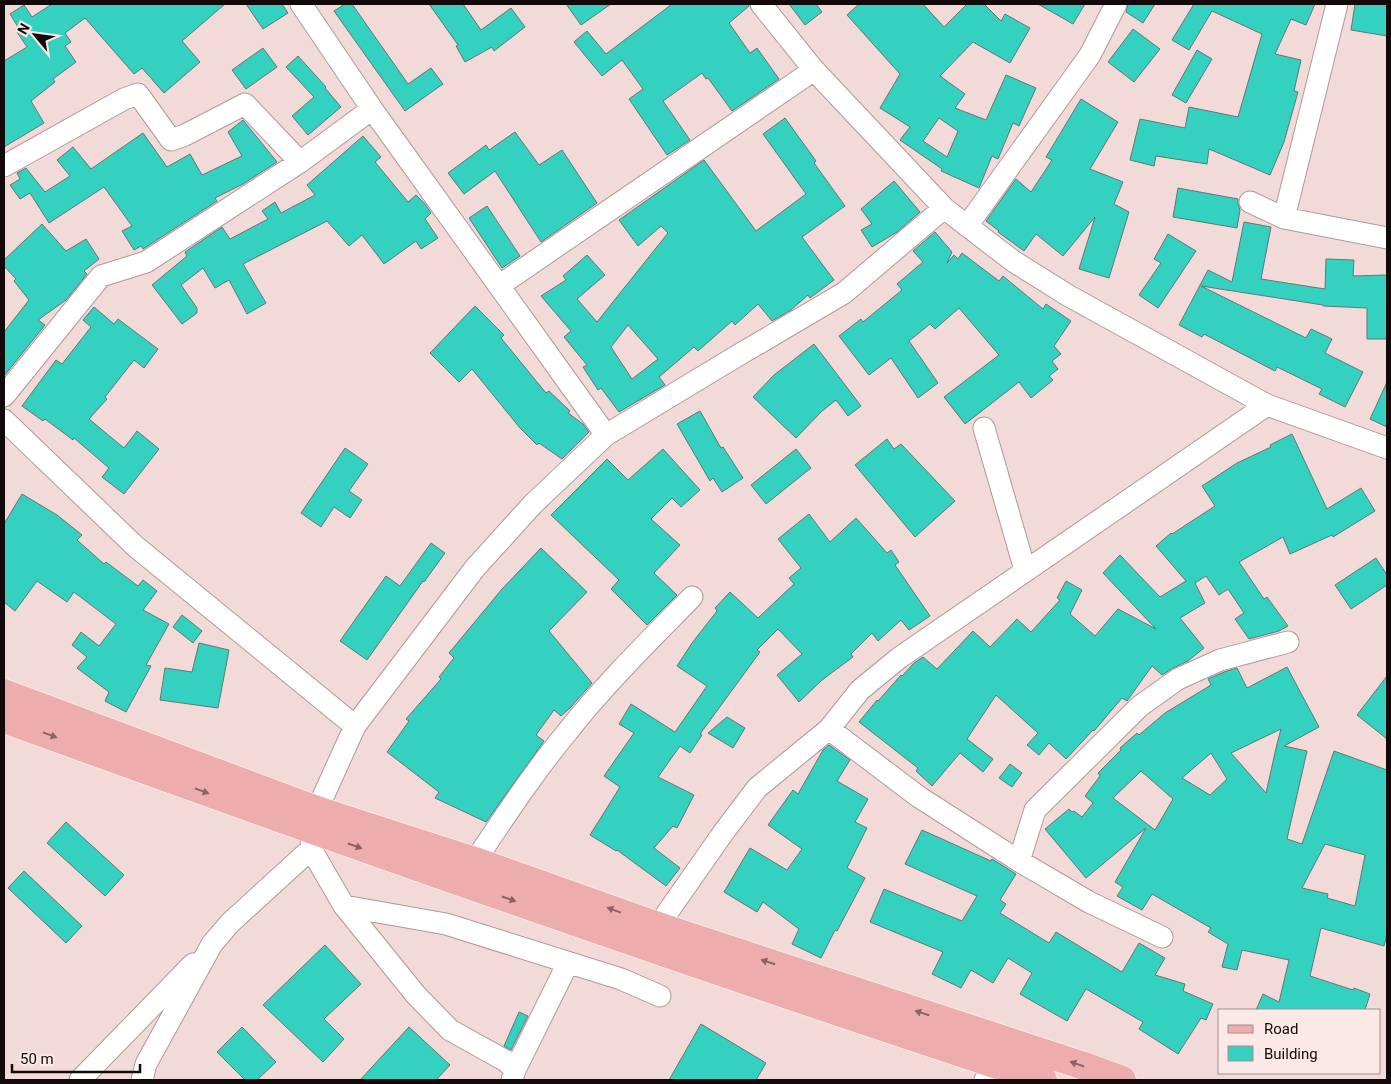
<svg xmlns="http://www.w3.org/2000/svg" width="1391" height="1084" font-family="Roboto,sans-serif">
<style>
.building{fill:#34d1c0;stroke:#617774;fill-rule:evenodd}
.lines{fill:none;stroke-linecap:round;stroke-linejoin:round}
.minor-casing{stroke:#af9997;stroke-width:23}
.major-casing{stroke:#fff;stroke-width:29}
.minor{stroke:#fff;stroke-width:21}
.major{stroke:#edadad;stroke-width:28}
.oneway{fill:#8a6464}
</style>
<rect width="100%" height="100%" fill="#f2dad9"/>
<!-- building -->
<path class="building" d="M52 4H225L182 41 200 62 164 93 142 68 134 74 85 18 65 33 71 42 65 46 76 62 53 79 55 82 31 101 44 123 4 147V61L27 47 15 29 18 27 10 14 24 5 32 17Z
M246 4H282L288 13 263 29Z
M345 4H352L408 84 431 68 443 84 405 111 334 11Z
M429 4H463L481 30 511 8 525 27 494 51 492 47 465 62 456 46 458 45Z
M566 4H611L581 25Z
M672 4H749V6L729 23 750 53 757 48 779 79 732 111 708 78 706 79 702 73 663 101 690 140 667 155 629 99 643 89 622 60 602 76 574 42 587 31 606 54Z
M789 4H816L822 12 805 25Z
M859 4H923L944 27 967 4H984L1001 21 1005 14 1030 28 1010 63 973 42 940 76 965 94 955 108 986 120 1006 75 1036 88 1019 126 1013 123 998 159 992 156 979 188 941 171 942 169 900 140 910 127 880 108 900 74 847 15ZM939 118 958 131 947 157 923 141Z
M1038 4H1085L1073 24Z
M1128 4H1155L1143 23 1126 12Z
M1194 4H1315L1306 25 1291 19 1275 54 1301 60 1294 91 1298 92 1284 142 1270 175 1209 149 1207 164 1156 156 1154 166 1130 160 1140 119 1185 128 1189 107 1238 117 1262 34 1212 11 1189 50 1172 40Z
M1355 4H1387V36L1351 30Z
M1133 29 1160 49 1134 82 1108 62Z
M263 48 277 67 246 89 232 70Z
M1197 50 1212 59 1186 103 1172 95Z
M298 56 326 87 325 88 341 107 308 135 292 116 314 97 286 67Z
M1081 99 1118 122 1090 169 1123 182 1114 204 1129 212 1109 278 1079 269 1095 217 1063 256 1036 234 1024 251 998 232 999 231 986 221 1016 179 1031 192 1052 160 1046 157Z
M785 118 816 161 814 163 845 206 802 237 834 280 810 298 808 295 791 310 772 321 758 304 735 325 732 321 698 351 694 347 659 377 665 385 619 412 601 388 598 390 583 367 587 365 564 337 571 331 541 296 566 280 563 276 587 255 605 275 577 299 597 322 668 233 661 226 638 246 619 220 704 160 756 231 806 194 763 134ZM628 325 658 359 632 379 611 347Z
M243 120 277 162 243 184 215 198 217 201 143 249 141 246 134 250 122 231 132 226 104 187 49 223 30 193 20 199 10 185 20 179 17 173 26 168 45 192 70 176 57 160 73 147 91 169 143 133 167 167 190 154 202 175 242 156 228 132Z
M515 132 539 165 562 150 597 203 541 242 495 171 464 194 448 173 486 145 489 150Z
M363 136 381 157 375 162 408 202 416 195 425 204 431 213 425 219 438 238 421 249 416 241 384 264 362 235 349 246 327 221 243 264 266 303 247 314 229 280 215 288 203 268 181 285 197 308V313L182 324 152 285 187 256 185 252 222 227 230 239 268 219 262 211 275 202 281 213 315 195 307 185Z
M894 181 920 212 897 232 872 247 861 230 872 224 861 209Z
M1178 188 1238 199V204L1240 210 1237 228 1173 217Z
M487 206 520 256 502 268 469 218Z
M1244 222 1271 227 1261 279 1325 289 1326 259 1354 260 1353 276 1387 275V339H1367V308L1323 306V305L1201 286 1306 338 1311 329 1332 339 1325 353 1363 372 1345 407 1319 394 1322 389 1277 367 1275 371 1204 334 1202 337 1179 325 1208 270 1232 282Z
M42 224 66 251 86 239 99 259 84 271 87 274 66 300 38 320 45 325 4 376V332L29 300 14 281 16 279 4 266V260Z
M935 232 952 252 947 263 954 255 958 259 962 253 999 281 1003 276 1043 309 1046 304 1071 321 1054 346 1061 354 1052 361 1058 369 1049 376 1053 380 1031 398 1019 382 965 424 944 397 999 355 959 308 935 329 930 324 909 341 938 383 918 398 891 358 869 375 839 336 861 319 863 322 902 290 897 284 923 262 913 251Z
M1168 234 1196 251 1158 308 1139 295 1161 263 1154 259Z
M475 306 504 335 501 338 546 393 549 391 570 411 568 413 583 424 589 432 562 459 539 443 537 445 520 428 472 369 459 382 430 353Z
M94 307 114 324 118 319 158 349 144 368 134 360 105 397 107 399 89 419 124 448 137 431 159 449 124 494 102 477 109 468 74 438 73 440 45 419 43 421 22 406 56 360 62 364 91 327 83 320Z
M814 344 861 406 848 416 836 400 821 412 796 438 753 397 774 375Z
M1387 382V427L1370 419Z
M700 411 721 448 723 447 743 478 722 492 713 478 710 481 677 424Z
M1292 434 1327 509 1361 488 1375 511 1333 537 1332 535 1290 554 1283 537 1239 562 1264 599 1267 597 1288 626 1279 631 1249 639 1235 619 1244 613 1228 589 1219 595 1206 576 1195 583 1205 603 1180 618 1204 648 1188 661 1173 668 1162 675 1152 666 1127 701 1122 698 1094 731 1093 730 1066 759 1049 743 1039 755 1027 745 1038 733 996 695 967 739 993 759 983 772 960 753 932 786 916 771 918 768 859 722 877 700 878 701 901 675 902 676 914 663 923 657 937 669 973 631 990 647 1017 619 1031 632 1060 600 1057 598 1066 581 1082 590 1070 614 1095 636 1118 609 1156 629 1103 573 1120 555 1160 597 1186 581 1156 546 1171 533 1172 534 1215 506 1202 486 1237 463 1271 447 1270 445Z
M887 439 894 449 901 444 955 501 915 537 855 465Z
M345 448 368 464 349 491 362 500 350 518 334 507 321 527 301 513Z
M663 449 700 490 681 507 672 498 651 519 680 545 654 573 677 595 647 625 611 589 619 580 551 515 607 459 628 480Z
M796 449 811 468 766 504 751 485Z
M22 494 57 515 82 535 77 540 104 564 106 562 138 586 143 580 157 591 143 610 169 624 146 665 151 666 126 712 105 701 109 692 77 668 87 657 72 645 81 632 99 646 116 624 74 592 67 602 37 581 15 611 4 602V524Z
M809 514 830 542 856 518 887 553 891 550 899 562 895 565 930 616 909 630 901 620 878 641 872 633 851 654 853 657 822 680 799 702 777 675 802 654 778 629 757 650 760 652 700 734 702 735 690 753 680 746 658 777 694 795 677 828 673 826 654 848 680 868 666 886 617 850 616 851 590 835 620 787 604 776 634 733 619 724 631 704 675 732 707 686 677 666 692 643 717 611 715 608 730 592 758 618 794 584 789 578 801 568 778 539Z
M431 543 445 553 424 582 423 581 367 660 340 641 386 576 400 586Z
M541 548 587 592 549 631 592 683 570 708 561 716 554 710 536 735 544 741 486 822 435 798 439 792 387 752 409 721 406 719 441 679 439 677 454 658 449 653 502 589Z
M1376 558 1387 575V585L1351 609 1335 585Z
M182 615 202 631 193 643 173 627Z
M199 643 229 650 218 708 160 700 165 668 192 672Z
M1287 667 1319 727 1284 746 1307 751 1287 839 1302 844 1334 751 1387 770V935L1384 946 1321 928 1310 976 1353 990 1354 988 1370 994 1365 1010H1256L1263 994 1279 1002 1289 960 1242 950 1237 970 1222 967 1228 944 1208 932 1211 928 1152 894 1142 910 1117 896 1123 887 1115 882 1146 828 1086 878 1045 829 1069 809 1072 812 1074 811 1082 817 1093 803 1085 796 1100 776 1098 773 1121 750 1120 748 1137 733 1139 735 1165 713 1211 685 1208 679 1224 672 1237 668 1247 688ZM1281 729 1277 744 1266 793 1231 753ZM1211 753 1227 779 1210 795 1182 778ZM1141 771 1173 799 1155 830 1113 798ZM1325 844 1365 855 1355 906 1327 898 1328 894 1302 888Z
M1387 676V739L1357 715Z
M727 717 745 728 733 748 708 733Z
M829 745 850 760 837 781 868 799 855 822 867 828 847 868 865 878 837 931 835 930 821 958 792 944 799 929 763 902 757 912 724 892 750 848 787 870 802 849 768 825 793 790 798 794 823 750Z
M1010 764 1022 773 1012 787 999 778Z
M66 822 124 875 105 896 47 843Z
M922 830 991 861 992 859 1016 874 1000 900 1006 904 1000 913 1049 943 1056 932 1122 972 1139 943 1165 958 1155 975 1185 984 1183 991 1213 1004 1206 1020 1201 1018 1178 1054 1139 1029 1143 1022 1086 989 1067 1021 1020 994 1032 973 1008 958 993 983 971 970 961 988 932 974 943 952 870 922 884 889 962 921 977 896 905 864Z
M24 871 82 926 66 943 8 888Z
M325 945 361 984 324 1019 344 1039 323 1062 263 1005Z
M519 1012 528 1016 511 1050 504 1046Z
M701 1024 766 1063 756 1080H669Z
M242 1027 276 1062 257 1080H245L217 1052Z
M409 1027 450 1065 436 1080H360Z"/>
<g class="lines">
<!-- minor casing -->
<g class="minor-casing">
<path id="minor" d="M301 4 372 109 606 435
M761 4 814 70 944 208 1013 261 1069 296 1267 405 1387 448
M4 166 124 99 138 94 171 140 185 135 245 104 300 162
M1250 202 1284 218 1387 238
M1284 218 1337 4
M967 226 1090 55 1116 4
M500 285 814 70
M4 396 101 276 146 262 300 162 372 109
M4 420 135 546 355 726
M984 428 1025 570
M829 729 919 797 1019 861 1089 902 1162 937
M317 810 355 726 475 568 533 504 606 435 737 356 844 293 944 208
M312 830 311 849 344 906 416 995 450 1030 506 1061 515 1070
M475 861C505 816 534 772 568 731 606 683 650 640 692 597
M1019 861 1035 810 1140 706 1178 679 1220 660 1288 642
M344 906 446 924 621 979 660 996
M658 926 723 833 757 788 829 729 860 690 899 658 1267 405
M80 1080 193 964
M142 1080 146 1064 212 944 230 923 311 849
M512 1080 515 1070 568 963
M985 1080 996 1065"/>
</g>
<!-- major casing -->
<g class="major-casing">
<path id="major" d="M4 693 317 810 475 861 658 926 1081 1065 1122 1080
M4 719C348 844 694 966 1043 1080"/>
</g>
<!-- minor -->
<use href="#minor" class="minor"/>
<!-- major -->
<use href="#major" class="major"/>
</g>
<!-- one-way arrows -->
<defs><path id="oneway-solid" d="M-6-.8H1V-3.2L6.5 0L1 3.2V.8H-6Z" transform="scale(1.25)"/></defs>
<g class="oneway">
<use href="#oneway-solid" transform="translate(50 735) rotate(20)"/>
<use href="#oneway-solid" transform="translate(202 791) rotate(20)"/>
<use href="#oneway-solid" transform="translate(355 846) rotate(19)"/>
<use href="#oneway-solid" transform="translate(509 899) rotate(19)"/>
<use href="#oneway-solid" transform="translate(614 910) rotate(-160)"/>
<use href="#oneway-solid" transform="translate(768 962) rotate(-162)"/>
<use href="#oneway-solid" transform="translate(922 1013) rotate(-162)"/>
<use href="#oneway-solid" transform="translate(1077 1064) rotate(-161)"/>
</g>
<!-- border -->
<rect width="1391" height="1084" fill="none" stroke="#120a0a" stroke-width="10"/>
<!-- legend -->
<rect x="1218" y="1009" width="162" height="65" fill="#fce8e7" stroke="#9e8f8f"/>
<rect x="1228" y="1025" width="25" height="8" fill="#edadad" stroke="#9e8f8f"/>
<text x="1264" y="1034" font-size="15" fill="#120a0a">Road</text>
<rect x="1228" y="1046" width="25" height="15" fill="#34d1c0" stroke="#9e8f8f"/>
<text x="1264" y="1059" font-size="15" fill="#120a0a">Building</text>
<!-- north arrow -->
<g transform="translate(35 35) rotate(299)" stroke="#fce8e7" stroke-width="4" paint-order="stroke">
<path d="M0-4L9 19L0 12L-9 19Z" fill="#120a0a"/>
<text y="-8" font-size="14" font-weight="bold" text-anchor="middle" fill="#120a0a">N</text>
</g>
<!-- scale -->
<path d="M12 1064v8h128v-8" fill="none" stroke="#120a0a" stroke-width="2.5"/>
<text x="20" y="1064" font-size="15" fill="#120a0a" stroke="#fce8e7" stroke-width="4" paint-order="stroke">50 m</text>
</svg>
